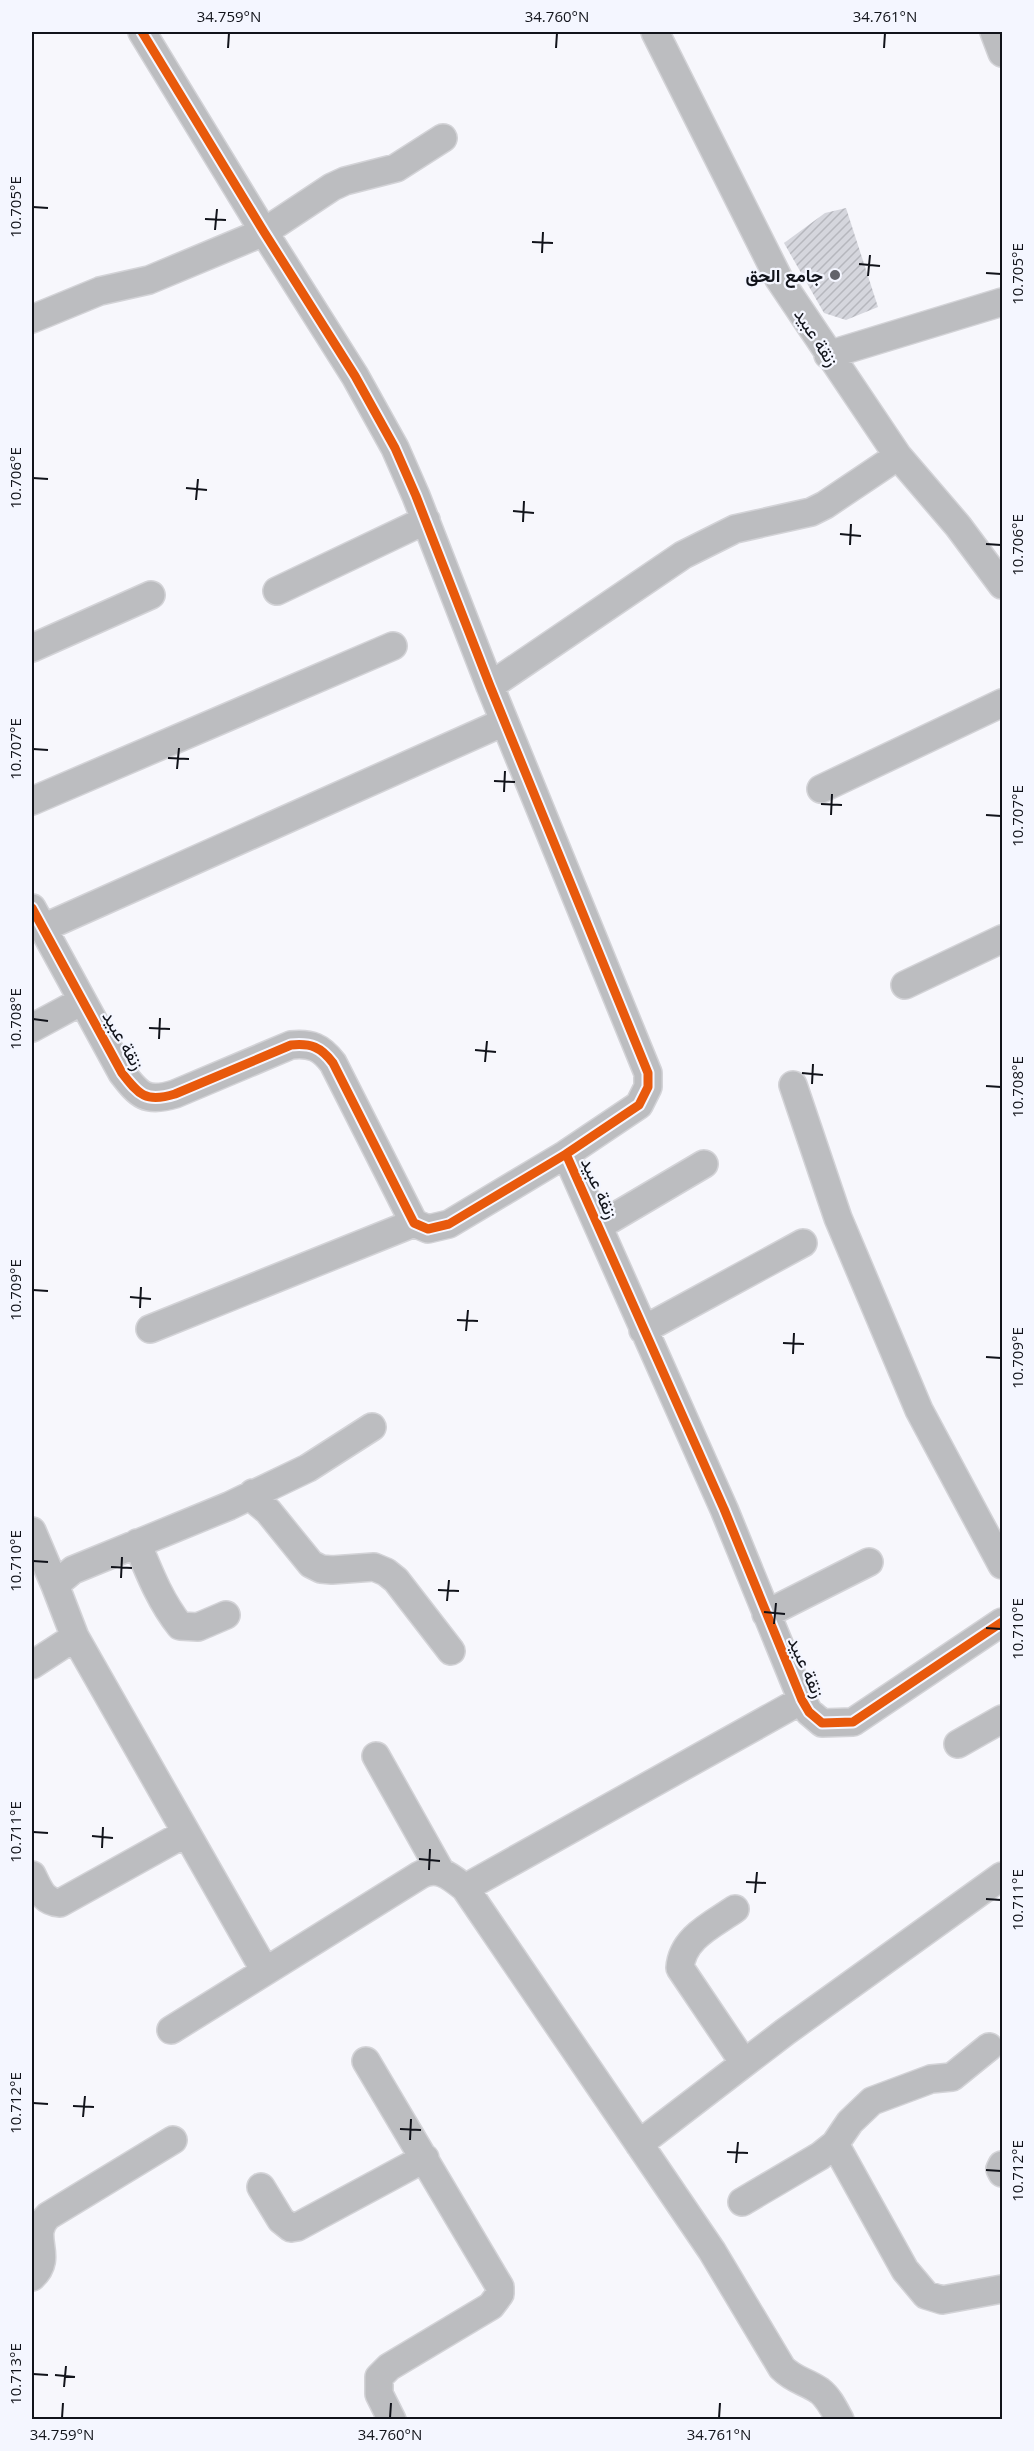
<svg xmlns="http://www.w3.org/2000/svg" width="1034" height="2451" font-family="'Open Sans',Vazirmatn,sans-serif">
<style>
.building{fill:url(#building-hatch)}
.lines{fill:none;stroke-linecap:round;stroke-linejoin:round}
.minor-casing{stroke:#d3d3d7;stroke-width:30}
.minor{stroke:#bcbdc0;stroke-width:27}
.cycleway-casing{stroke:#f4f6ff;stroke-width:13}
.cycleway{stroke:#e8590c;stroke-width:9}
.ticks{fill:none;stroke:#11131a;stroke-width:2}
.poi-dot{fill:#626369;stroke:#f4f6ff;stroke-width:2}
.labels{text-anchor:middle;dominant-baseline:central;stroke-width:4.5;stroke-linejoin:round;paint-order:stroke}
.poi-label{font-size:18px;font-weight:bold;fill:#11131a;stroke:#f4f6ff;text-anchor:end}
.street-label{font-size:18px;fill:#11131a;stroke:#f4f6ff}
.neatline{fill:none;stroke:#11131a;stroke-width:2}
.ticks-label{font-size:15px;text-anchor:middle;fill:#11131a}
</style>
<defs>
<pattern id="building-hatch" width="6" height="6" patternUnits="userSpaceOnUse" patternTransform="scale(1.5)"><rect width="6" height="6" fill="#d5d6dd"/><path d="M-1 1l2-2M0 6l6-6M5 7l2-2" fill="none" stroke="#b6b7bd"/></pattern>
</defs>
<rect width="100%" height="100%" fill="#f7f7fc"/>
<!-- building -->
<path class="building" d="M846 208 878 307 846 320 824 313 784 243 825 213Z"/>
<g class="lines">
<!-- minor casing -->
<g class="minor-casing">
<path id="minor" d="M142 32 264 232 355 376 395 448 416 496 490 686 648 1073V1087L639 1105 566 1154
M655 32 779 279 898 456 958 526 1002 585
M994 32 1002 53
M32 319 100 291 149 280 264 232 332 187 345 181 396 168 443 138
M828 355 1002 302
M277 591 426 520
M32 648 151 595
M490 686 683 555 735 529 811 512 825 505 898 456
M821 789 1002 703
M32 801 393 646
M32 908 122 1073C139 1095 146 1103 175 1094L291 1045C311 1043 321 1047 333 1063L414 1223 428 1229 449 1224 566 1154 724 1509 802 1700 809 1712 822 1723 853 1722 1002 1622
M43 928 504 722
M905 985 1002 939
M32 1028 82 1001
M793 1085 838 1218 919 1410 1002 1565
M599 1226 704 1164
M150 1329 414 1223
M643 1330 803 1243
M253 1493 257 1502 268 1511 311 1564 321 1569 332 1570 374 1567 386 1572 396 1580 451 1651
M32 1531 55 1585
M137 1543C149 1572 160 1601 180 1626L198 1627 226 1615
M766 1614 869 1562
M32 1665 75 1637
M958 1744 1002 1719
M376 1756 441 1872
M32 1875C39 1889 43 1902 60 1903L186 1833
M465 1888 802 1700
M735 1909C712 1925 682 1938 680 1968L744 2063
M265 1971 75 1637 55 1585 73 1570 229 1506 308 1468 372 1427
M171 2030 420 1875C438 1865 451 1877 465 1888L712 2251 782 2368C795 2381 806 2381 820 2391 829 2398 834 2409 840 2420
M366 2061 500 2287V2294L491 2306 389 2367 379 2377V2394L392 2420
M639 2144 785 2032 1002 1876
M835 2144 905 2270 926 2295 942 2300 1002 2289
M1002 2165 1000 2169 1002 2173
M261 2187 281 2220 291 2228 297 2227 425 2158
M742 2202 820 2156 835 2144 850 2122 872 2101 931 2079 952 2077 989 2047
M32 2277C55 2256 27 2237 48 2216L173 2140"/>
</g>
<!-- minor -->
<use href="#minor" class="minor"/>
<!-- cycleway casing -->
<g class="cycleway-casing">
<path id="cycleway" d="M142 32 264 232 355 376 395 448 416 496 490 686 648 1073V1087L639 1105 566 1154
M32 908 122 1073C139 1095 146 1103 175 1094L291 1045C311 1043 321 1047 333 1063L414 1223 428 1229 449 1224 566 1154 724 1509 802 1700 809 1712 822 1723 853 1722 1002 1622"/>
</g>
<!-- cycleway -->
<use href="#cycleway" class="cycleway"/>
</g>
<!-- ticks -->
<path class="ticks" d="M228 48 229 33M556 48 557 33M884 48 885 33M33 207 48 208M205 219 226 220M215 230 217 209M532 242 553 243M542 253 543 232M859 264 880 266M986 273 1001 274M868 276 870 255M33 478 48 479M186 488 207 490M196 500 198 479M513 511 534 513M523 522 524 501M840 534 861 536M986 544 1001 545M850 545 851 524M33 749 48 750M168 758 189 759M177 769 179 748M494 781 515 782M504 792 505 771M821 804 842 805M831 815 832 794M986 815 1001 816M33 1019 48 1021M149 1028 170 1029M159 1039 160 1018M475 1050 496 1052M485 1062 487 1041M802 1073 823 1075M812 1084 813 1064M986 1086 1001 1087M33 1290 48 1291M130 1297 151 1299M140 1308 141 1287M457 1320 478 1321M466 1331 468 1310M783 1343 804 1344M793 1354 794 1333M986 1357 1001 1358M33 1561 48 1562M111 1567 132 1568M121 1578 122 1557M438 1590 459 1591M447 1601 449 1580M764 1612 785 1614M774 1624 776 1603M986 1628 1001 1629M33 1832 48 1833M92 1836 113 1838M102 1848 103 1827M419 1859 440 1861M429 1870 430 1849M746 1882 766 1883M755 1893 757 1872M986 1899 1001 1900M33 2103 48 2104M73 2106 94 2107M83 2117 85 2096M400 2129 421 2130M410 2140 411 2119M727 2152 748 2153M736 2163 738 2142M986 2170 1001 2171M33 2374 48 2375M55 2375 75 2377M64 2387 66 2366M62 2418 63 2403M390 2418 391 2403M719 2418 720 2403"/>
<!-- markers -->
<circle class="poi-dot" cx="835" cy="275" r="6"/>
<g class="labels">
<!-- poi labels -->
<g class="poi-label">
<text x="823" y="275">جامع الحق</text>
</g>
<!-- street labels -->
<g class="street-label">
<text transform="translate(817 337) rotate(57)">زنقة عبيد</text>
<text transform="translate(124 1040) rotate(60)">زنقة عبيد</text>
<text transform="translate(600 1188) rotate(66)">زنقة عبيد</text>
<text transform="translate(807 1667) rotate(66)">زنقة عبيد</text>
</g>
</g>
<!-- border -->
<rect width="1034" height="2451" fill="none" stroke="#f4f6ff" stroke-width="66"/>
<rect x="33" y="33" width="968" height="2385" class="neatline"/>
<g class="ticks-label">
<text x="229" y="22">34.759°N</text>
<text x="557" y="22">34.760°N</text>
<text x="885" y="22">34.761°N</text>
<text transform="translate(16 207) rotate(-90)" y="5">10.705°E</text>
<text transform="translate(1018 274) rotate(-90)" y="5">10.705°E</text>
<text transform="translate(16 478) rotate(-90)" y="5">10.706°E</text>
<text transform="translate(1018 545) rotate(-90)" y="5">10.706°E</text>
<text transform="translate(16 749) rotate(-90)" y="5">10.707°E</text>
<text transform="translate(1018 816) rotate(-90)" y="5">10.707°E</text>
<text transform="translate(16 1019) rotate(-90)" y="5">10.708°E</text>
<text transform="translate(1018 1087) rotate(-90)" y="5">10.708°E</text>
<text transform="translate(16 1290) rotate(-90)" y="5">10.709°E</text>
<text transform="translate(1018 1358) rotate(-90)" y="5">10.709°E</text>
<text transform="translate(16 1561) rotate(-90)" y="5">10.710°E</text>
<text transform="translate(1018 1629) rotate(-90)" y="5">10.710°E</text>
<text transform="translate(16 1832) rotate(-90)" y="5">10.711°E</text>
<text transform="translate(1018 1900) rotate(-90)" y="5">10.711°E</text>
<text transform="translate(16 2103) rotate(-90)" y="5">10.712°E</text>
<text transform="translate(1018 2171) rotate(-90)" y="5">10.712°E</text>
<text transform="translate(16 2374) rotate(-90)" y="5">10.713°E</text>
<text x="62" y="2440">34.759°N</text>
<text x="390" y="2440">34.760°N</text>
<text x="719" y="2440">34.761°N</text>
</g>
</svg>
